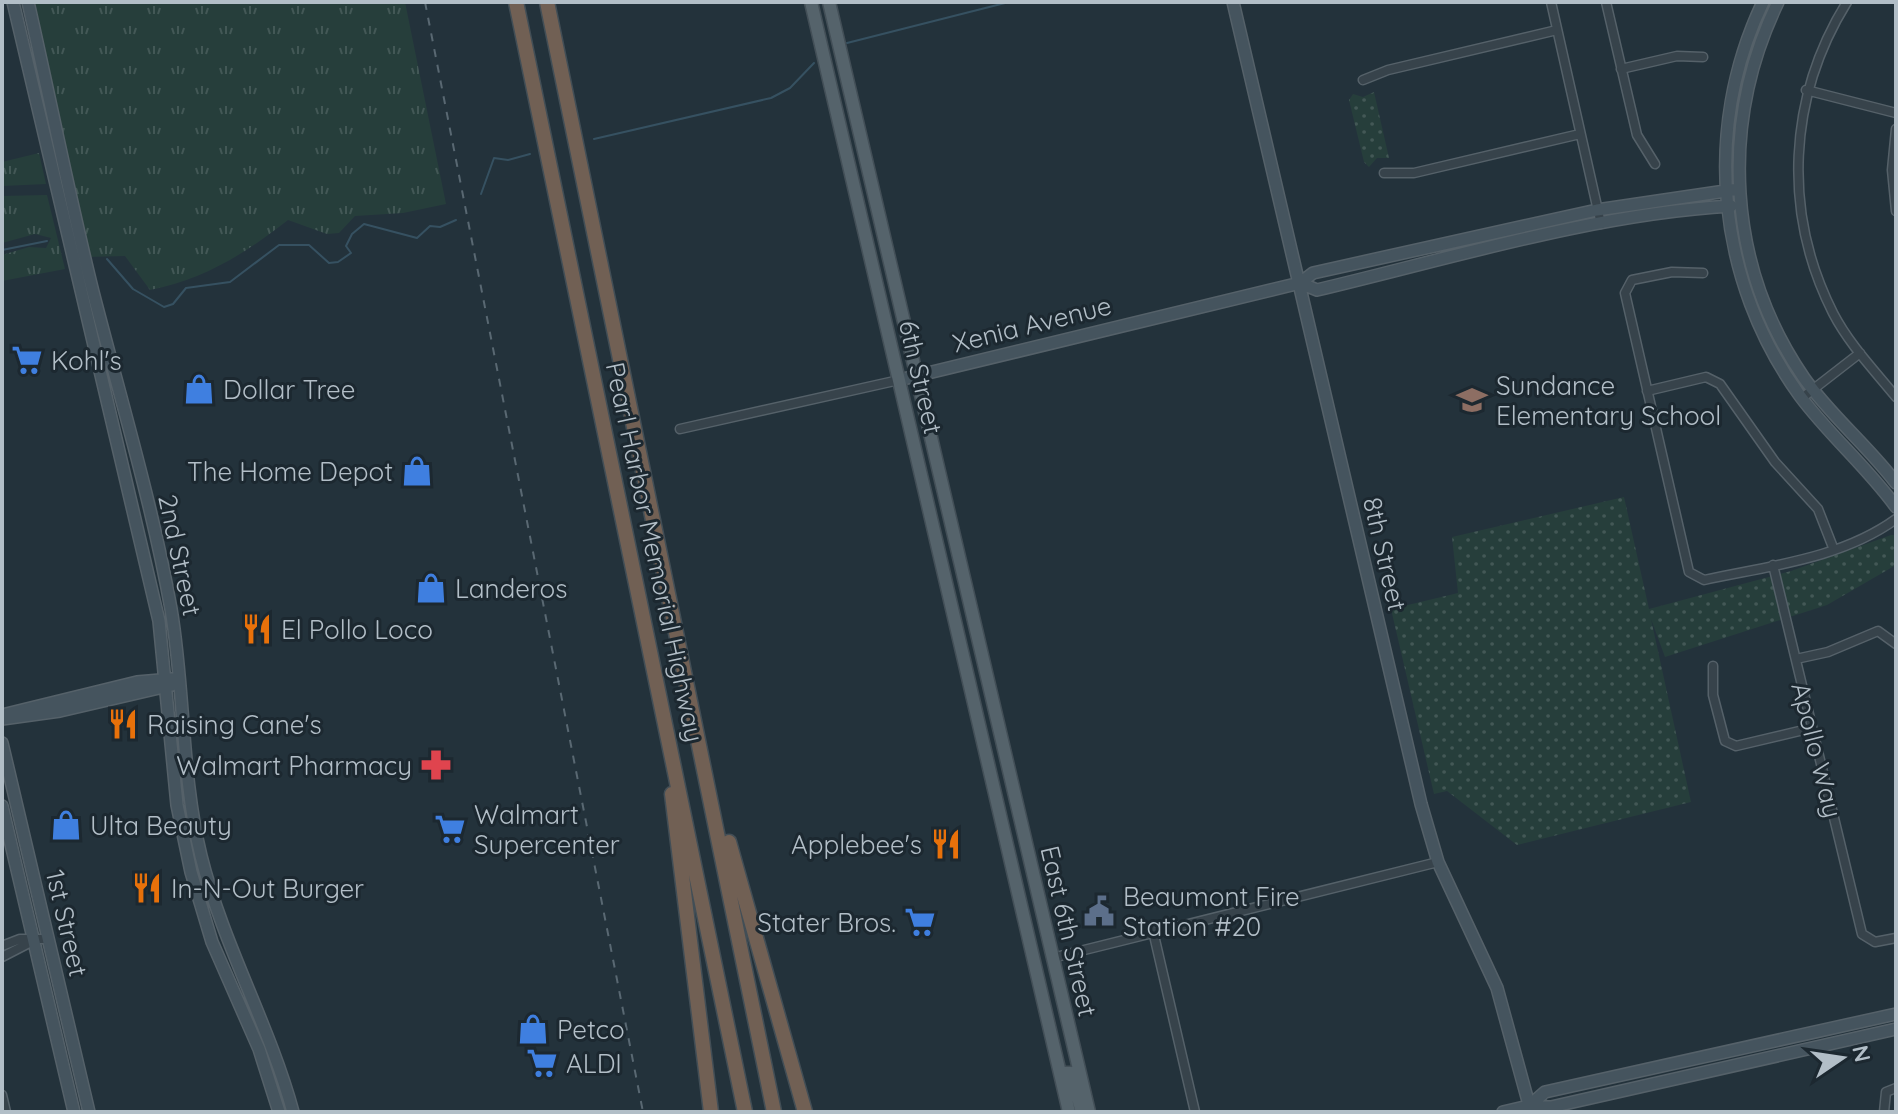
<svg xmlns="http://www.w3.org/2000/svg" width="1898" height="1114" font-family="Quicksand,sans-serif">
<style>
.grass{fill:url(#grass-tufts)}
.park{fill:url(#park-dots)}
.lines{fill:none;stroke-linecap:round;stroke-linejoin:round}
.stream{stroke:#365161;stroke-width:2}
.street-casing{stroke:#556169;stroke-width:11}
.secondary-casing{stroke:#556169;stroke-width:14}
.primary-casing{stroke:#434f57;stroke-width:15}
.highway-casing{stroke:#424e56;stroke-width:17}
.street{stroke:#37434b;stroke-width:8}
.secondary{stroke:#45545e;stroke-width:11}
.primary{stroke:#55636b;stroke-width:12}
.highway{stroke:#716054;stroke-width:14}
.rail{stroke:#596872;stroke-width:2;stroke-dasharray:8 8;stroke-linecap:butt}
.labels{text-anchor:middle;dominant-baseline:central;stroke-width:6;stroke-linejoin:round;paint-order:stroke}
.street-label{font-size:26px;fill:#b2bec7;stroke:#1c2830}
.poi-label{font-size:26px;fill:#b2bec7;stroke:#1c2830;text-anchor:start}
</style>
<defs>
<pattern id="grass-tufts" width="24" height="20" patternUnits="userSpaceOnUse" patternTransform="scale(2)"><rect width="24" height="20" fill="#263e3b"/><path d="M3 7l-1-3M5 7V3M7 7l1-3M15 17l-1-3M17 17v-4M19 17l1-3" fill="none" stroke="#435856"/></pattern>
<pattern id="park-dots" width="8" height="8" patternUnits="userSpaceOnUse" patternTransform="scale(2)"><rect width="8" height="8" fill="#263e3b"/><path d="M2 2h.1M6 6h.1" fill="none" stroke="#435856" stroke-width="1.8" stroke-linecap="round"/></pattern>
</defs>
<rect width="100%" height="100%" fill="#23323b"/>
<!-- grass -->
<path class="grass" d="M29 2H405L446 204 403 213 355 216 339 233 327 234 288 220C246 253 203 280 150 290L125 256 86 257Z
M39 153 46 184 2 186V162Z
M47 195 65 269 2 281V255L29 247 46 248 51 238 35 234 2 243V196Z"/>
<!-- park -->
<path class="park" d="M1374 92 1389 158H1377L1369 167 1364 162 1349 100 1353 94 1363 97Z
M1624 497 1649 609 1791 571 1891 535H1896V565L1827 605 1665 657 1651 619 1691 802 1517 845 1447 791 1434 794 1391 609 1458 593 1452 537Z"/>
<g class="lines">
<!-- stream -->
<path class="stream" d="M847 43 1009 2
M594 139 771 98 790 88 814 63
M481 194 494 158 508 160 530 154
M2 250 47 241
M107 259 133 289 164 307 173 304 186 288 230 282 279 245H309L329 263 338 262 351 253 346 246 352 234 364 224 417 238 430 226 440 227 456 220"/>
<!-- street casing -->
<g class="street-casing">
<path id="street" d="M1551 2 1601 224
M1606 2 1637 135 1655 164
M1847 2C1788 97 1782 212 1833 313 1849 344 1874 370 1896 397
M1621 69 1677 56 1703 57
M1363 80 1388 70 1557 30
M1806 90 1896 113
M1896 129 1892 170 1896 211
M1384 173H1414L1580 134
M1703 273 1672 272 1632 280 1625 293 1689 572 1704 580C1768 566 1841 559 1896 519
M1647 391 1706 377 1720 384 1775 462 1818 509 1834 550
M1802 398 1860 353
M680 429 899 380
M1773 565 1862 934 1875 942 1896 938
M1796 659 1828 652 1878 631 1896 644
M1713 666V695L1725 741 1736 746 1812 728
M1153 931 1195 1112
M2 946 20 939H48
M2 957 33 941
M1052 958 1438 862
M2 1095 6 1112
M1884 1112 1886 1092 1896 1088"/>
</g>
<!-- secondary casing -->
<g class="secondary-casing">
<path id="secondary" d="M13 2 159 621 177 805 191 872 212 942 259 1049 279 1112
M28 2C50 98 69 196 93 292 120 397 152 503 171 609 185 691 181 775 201 856 223 945 269 1024 293 1112
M1233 2 1421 804 1438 862 1497 988 1531 1112
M1763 2C1702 130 1717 281 1800 396 1829 435 1867 467 1896 507
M1778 2C1719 124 1727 266 1804 378 1831 416 1868 446 1896 483
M1300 283 1317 290C1452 258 1593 214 1731 206
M899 380 1300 283 1313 273 1597 210 1739 189
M2 715 137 682 172 679
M2 719 60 711 172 685
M2 743 89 1112
M2 806 74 1112
M1529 1106 1545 1092 1896 1014
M1503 1112 1529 1106 1551 1107 1896 1029"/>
</g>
<!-- primary casing -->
<g class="primary-casing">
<path id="primary" d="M811 2 1069 1112
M829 2 1089 1112
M1060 1073H1071L1082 1112"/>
</g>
<!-- highway casing -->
<g class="highway-casing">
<path id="highway" d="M516 2 745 1112
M547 2 774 1112
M672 794 711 1112
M729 842 805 1112"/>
</g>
<!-- street -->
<use href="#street" class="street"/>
<!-- secondary -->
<use href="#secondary" class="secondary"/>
<!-- primary -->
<use href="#primary" class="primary"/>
<!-- highway -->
<use href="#highway" class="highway"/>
<!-- rail -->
<path class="rail" d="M425 2 643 1112"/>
</g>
<!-- icons -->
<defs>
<g id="supermarket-bare" transform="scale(2.4)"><path d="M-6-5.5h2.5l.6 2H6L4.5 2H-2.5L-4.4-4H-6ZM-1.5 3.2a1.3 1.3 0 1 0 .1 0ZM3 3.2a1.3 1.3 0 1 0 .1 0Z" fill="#3f7fe0" stroke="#1c2830" stroke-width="2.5" paint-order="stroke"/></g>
<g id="shop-bare" transform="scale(2.4)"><path d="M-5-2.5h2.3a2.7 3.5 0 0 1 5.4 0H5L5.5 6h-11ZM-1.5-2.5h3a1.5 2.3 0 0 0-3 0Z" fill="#3f7fe0" stroke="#1c2830" stroke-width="2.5" paint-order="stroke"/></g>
<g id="school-bare" transform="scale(2.4)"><path d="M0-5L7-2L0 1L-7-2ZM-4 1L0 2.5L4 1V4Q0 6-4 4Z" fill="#8d6e63" stroke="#1c2830" stroke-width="2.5" paint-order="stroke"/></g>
<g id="restaurant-bare" transform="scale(2.4)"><path d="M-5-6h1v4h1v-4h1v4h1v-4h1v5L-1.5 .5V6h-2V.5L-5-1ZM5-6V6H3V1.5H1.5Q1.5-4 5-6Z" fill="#e8710a" stroke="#1c2830" stroke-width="2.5" paint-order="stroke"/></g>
<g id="pharmacy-bare" transform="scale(2.4)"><path d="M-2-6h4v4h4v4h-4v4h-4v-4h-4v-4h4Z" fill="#e0444e" stroke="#1c2830" stroke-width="2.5" paint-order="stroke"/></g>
<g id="civic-bare" transform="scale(2.4)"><path d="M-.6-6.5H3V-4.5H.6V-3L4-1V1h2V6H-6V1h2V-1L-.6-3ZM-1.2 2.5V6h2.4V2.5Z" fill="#5c6f8a" stroke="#1c2830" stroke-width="2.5" paint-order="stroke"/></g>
</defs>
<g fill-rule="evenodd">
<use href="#supermarket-bare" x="27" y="360"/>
<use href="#shop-bare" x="199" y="389"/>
<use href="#school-bare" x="1472" y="400"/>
<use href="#shop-bare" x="417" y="471"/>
<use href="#shop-bare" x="431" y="588"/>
<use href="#restaurant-bare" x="257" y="629"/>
<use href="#restaurant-bare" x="123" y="724"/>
<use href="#pharmacy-bare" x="436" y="765"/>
<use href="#shop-bare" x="66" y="825"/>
<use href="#supermarket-bare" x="450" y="829"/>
<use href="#restaurant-bare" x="946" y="844"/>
<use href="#restaurant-bare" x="147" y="888"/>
<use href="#civic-bare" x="1099" y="911"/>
<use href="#supermarket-bare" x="920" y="922"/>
<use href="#shop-bare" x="533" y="1029"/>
<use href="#supermarket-bare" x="542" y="1063"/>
</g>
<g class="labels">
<!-- street labels -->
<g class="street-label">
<text transform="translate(1032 324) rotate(-14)">Xenia Avenue</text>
<text transform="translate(921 377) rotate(77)">6th Street</text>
<text transform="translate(655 552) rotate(78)">Pearl Harbor Memorial Highway</text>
<text transform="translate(1385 554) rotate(77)">8th Street</text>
<text transform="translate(180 555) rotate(78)">2nd Street</text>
<text transform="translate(1817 750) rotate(76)">Apollo Way</text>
<text transform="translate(67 923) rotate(77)">1st Street</text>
<text transform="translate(1069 931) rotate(77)">East 6th Street</text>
</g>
<!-- poi labels -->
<g class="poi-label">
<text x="51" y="360">Kohl's</text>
<text x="1496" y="385">Sundance<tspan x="1496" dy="30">Elementary School</tspan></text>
<text x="223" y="389">Dollar Tree</text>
<text x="393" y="471" text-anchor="end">The Home Depot</text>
<text x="455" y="588">Landeros</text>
<text x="281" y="629">El Pollo Loco</text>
<text x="147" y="724">Raising Cane's</text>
<text x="412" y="765" text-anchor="end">Walmart Pharmacy</text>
<text x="474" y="814">Walmart<tspan x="474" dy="30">Supercenter</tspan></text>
<text x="90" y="825">Ulta Beauty</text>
<text x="922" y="844" text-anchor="end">Applebee's</text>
<text x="171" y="888">In-N-Out Burger</text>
<text x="1123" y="896">Beaumont Fire<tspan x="1123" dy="30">Station #20</tspan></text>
<text x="896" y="922" text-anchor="end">Stater Bros.</text>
<text x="557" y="1029">Petco</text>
<text x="566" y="1063">ALDI</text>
</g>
</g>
<!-- border -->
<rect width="1898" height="1114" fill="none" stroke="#b2bec7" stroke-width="8"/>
<!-- north arrow -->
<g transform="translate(1842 1058) rotate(77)" stroke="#1c2830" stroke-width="6" paint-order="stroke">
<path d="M0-6L14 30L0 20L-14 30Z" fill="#b2bec7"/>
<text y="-12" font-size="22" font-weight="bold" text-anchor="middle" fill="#b2bec7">N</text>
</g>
</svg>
